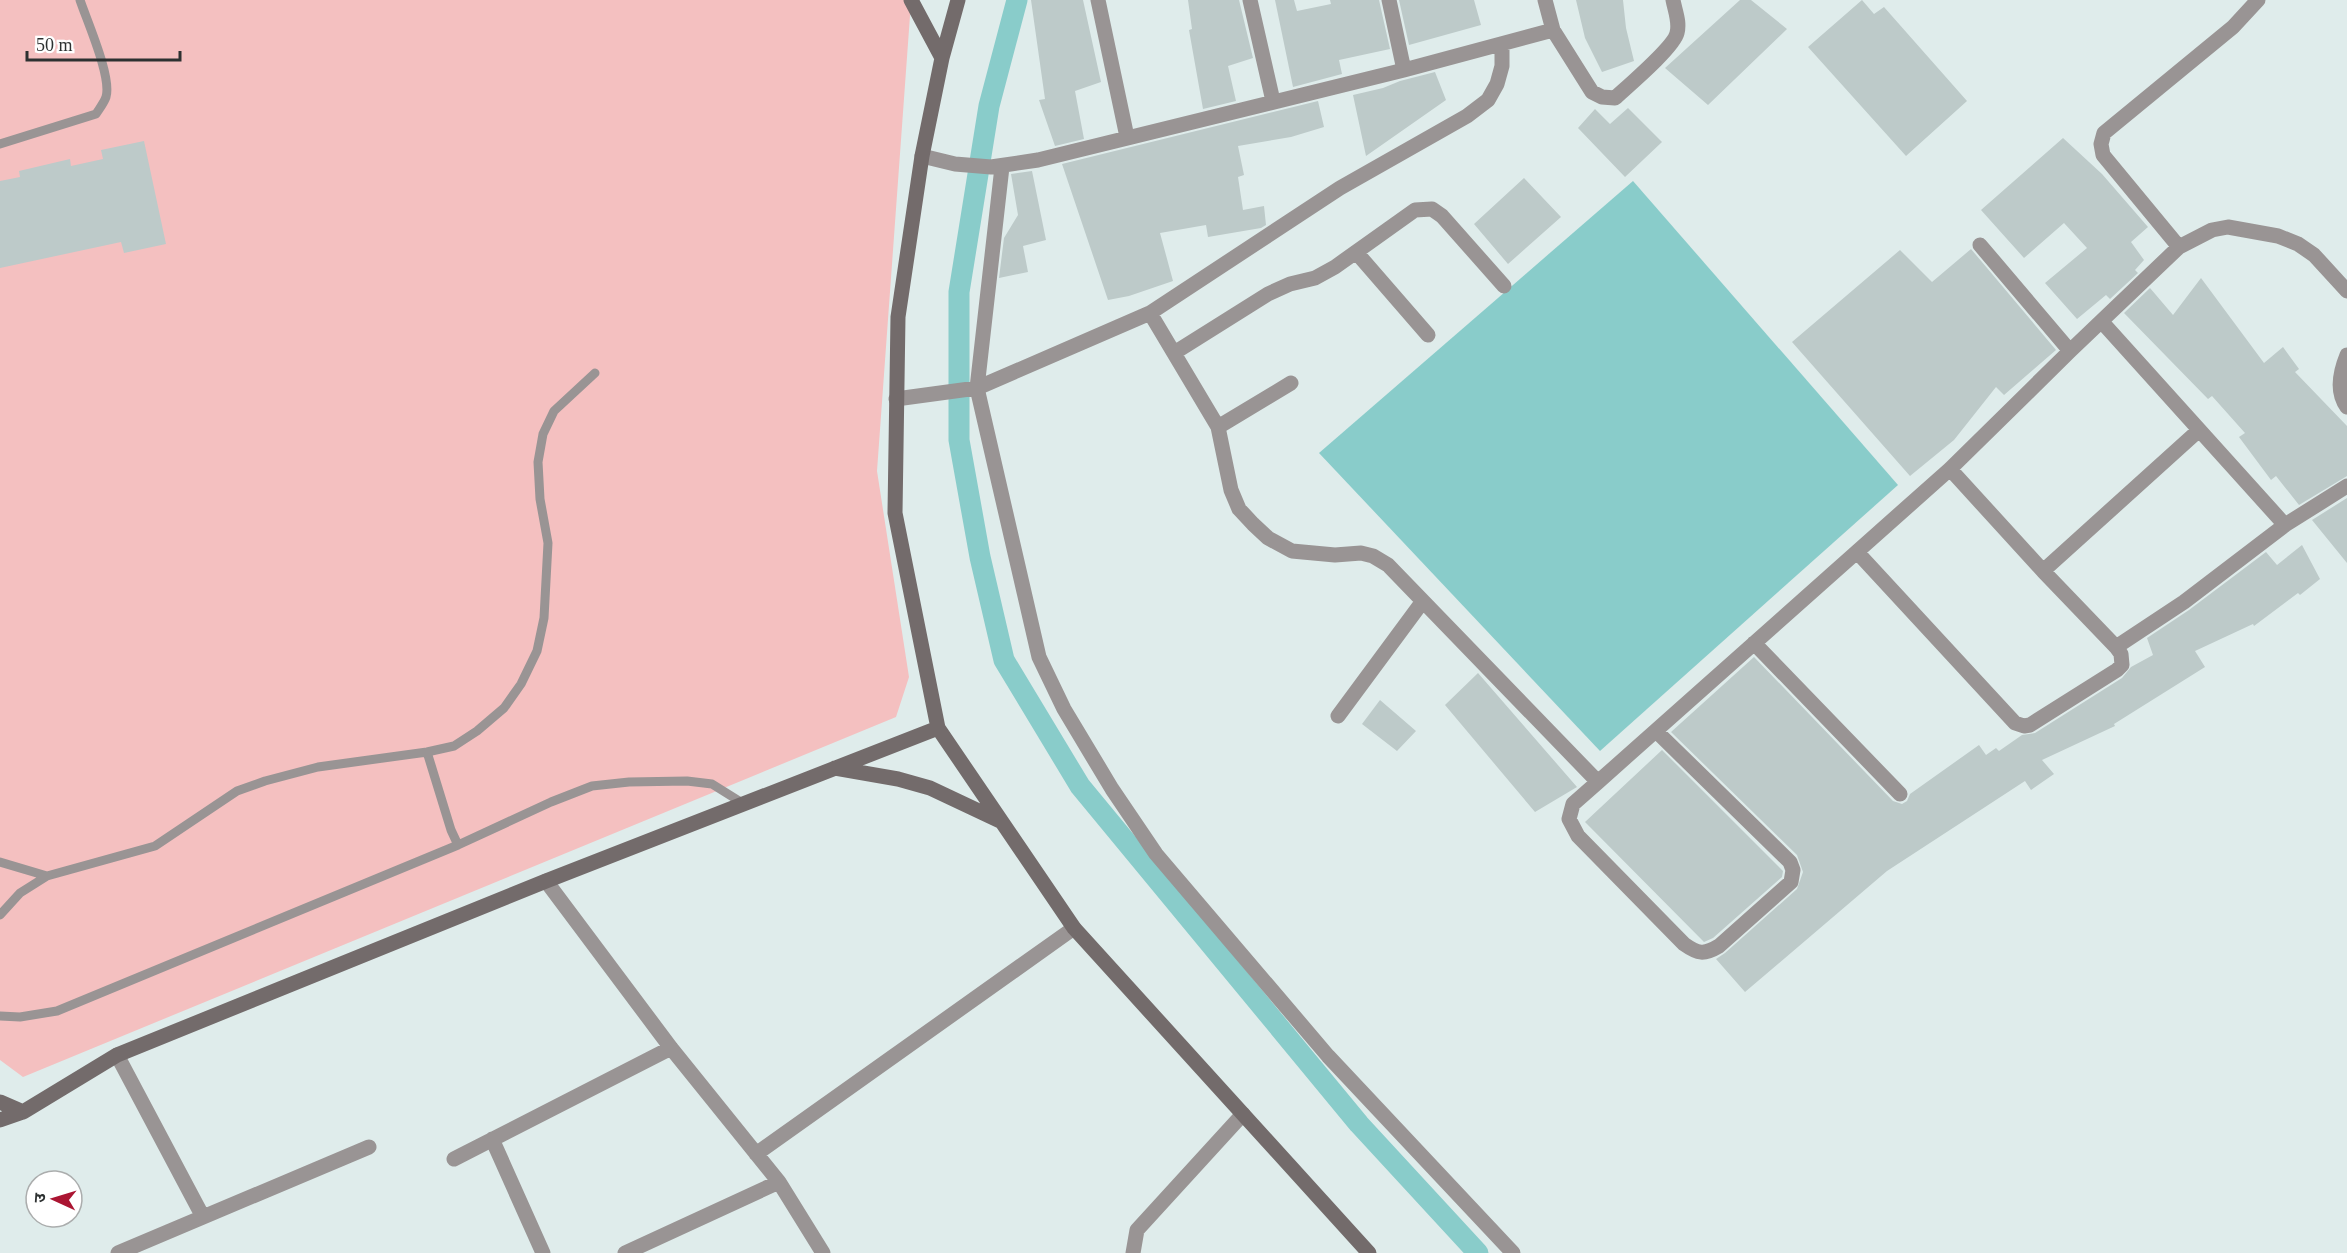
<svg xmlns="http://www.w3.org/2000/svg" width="2347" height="1253" font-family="'Times New Roman','Noto Sans Devanagari',serif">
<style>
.green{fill:#f4c0c0}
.water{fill:#89ccca}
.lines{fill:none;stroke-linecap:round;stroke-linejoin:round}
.canal{stroke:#89ccca;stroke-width:21}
.building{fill:#bdcac9}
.lane{stroke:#999494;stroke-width:9}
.street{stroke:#999494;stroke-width:15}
.secondary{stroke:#736b6b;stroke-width:15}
</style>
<rect width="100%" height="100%" fill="#dfeceb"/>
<!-- green -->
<path class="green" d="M0 0H909L911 2 877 471 909 677 896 717 23 1077 0 1060Z"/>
<!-- water -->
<path class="water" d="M1633 181 1898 485 1600 751 1319 453Z"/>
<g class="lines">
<!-- canal -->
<path class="canal" d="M1017 0 989 106 959 292V440L980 557 1004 660 1080 786 1359 1124 1478 1253"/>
</g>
<!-- building -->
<path class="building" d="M1031 0H1083L1101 82 1075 91 1084 139 1055 146 1039 100 1045 99Z
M1188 0H1239L1253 58 1228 66 1236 101 1203 109 1189 30 1192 29Z
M1275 0H1294L1297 11 1331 4 1330 0H1379L1390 49 1339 60 1342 74 1293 87Z
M1399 0H1474L1481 25 1409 45Z
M1576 0H1623L1626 28 1634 61 1602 72 1585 38Z
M1740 0H1751L1787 29 1708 105 1665 68Z
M1862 0 1874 14 1884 7 1967 101 1906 156 1808 47Z
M1435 72 1446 100 1366 156 1353 95 1383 88 1400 81Z
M1318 101 1324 127 1291 137 1238 146 1244 175 1238 177 1243 210 1264 206 1266 225 1261 228 1208 237 1206 225 1160 233 1173 281 1129 296 1108 300 1062 164Z
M1628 108 1662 142 1625 177 1578 128 1595 109 1610 124Z
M2063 138 2102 174 2148 227 2131 242 2144 260 2135 270 2138 273 2110 299 2106 295 2077 319 2045 283 2087 248 2064 223 2024 258 1981 210Z
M144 141 166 244 124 253 121 242 0 268V181L20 177 19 171 70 159 71 166 103 159 101 150Z
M1032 171 1046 240 1023 246 1028 272 999 278 1004 238 1018 215 1011 174Z
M1524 178 1561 217 1508 264 1474 224Z
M1971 249 2056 350 2004 395 1996 387 1954 440 1910 476 1792 342 1900 250 1932 282Z
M2201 278 2264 363 2283 347 2299 369 2295 372 2347 426V476L2299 505 2276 476 2271 480 2239 437 2245 433 2212 396 2208 399 2124 313 2150 288 2173 315Z
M2347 498V563L2312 520Z
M2302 545 2320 579 2300 595 2298 593 2254 626 2253 624 2195 651 2205 667 2114 724 2115 726 2042 760 2054 774 2031 790 2025 781 1887 871 1745 992 1716 959 1725 953 1797 889 1803 872 1797 855 1671 732 1754 657 1893 801 1902 804 1907 801 1910 794 1979 745 1986 755 1996 748 1999 751 2022 735 2035 733 2122 678 2131 667 2153 655 2147 638 2189 610 2266 552 2277 565Z
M1478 673 1577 787 1535 812 1445 705Z
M1380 700 1416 731 1397 751 1362 724Z
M1662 750 1783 871 1782 877 1713 938 1704 942 1585 822Z"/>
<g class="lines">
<!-- lane -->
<path class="lane" d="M0 144 96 114C99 109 104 103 106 97 112 77 87 21 80 0
M427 752 451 830 458 845 551 802 592 786 629 782 687 781 712 784 744 804
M0 862 47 876 155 846 237 791 265 781 318 767 427 752 454 746 477 731 504 708 521 684 537 651 544 618 548 543 540 499 538 462 543 434 554 411 595 373
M0 915 20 893 47 876
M0 1016 20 1017 57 1011 458 845"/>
<!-- street -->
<path class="street" d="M1098 0 1127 137
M1250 0 1273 101
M1389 0 1404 70
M1545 0 1553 30 1592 92 1602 97 1615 98C1628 86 1674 47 1677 33 1680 22 1675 11 1673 0
M922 156 955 164 991 167 1038 160 1404 70 1553 30
M1002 167 977 388 1039 657 1064 709 1112 789 1156 854 1328 1056 1513 1253
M1980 245 2070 351
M2179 247 2103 155 2101 144 2104 133 2233 27 2258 0
M1356 252 1428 335
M1150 313 1218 427 1231 490 1239 509 1253 524 1268 538 1292 551 1335 555 1361 553 1373 556 1388 565 1598 782
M2102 322 2285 525
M1174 353 1268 294 1290 284 1315 278 1335 267 1415 210 1432 209 1442 216 1504 286
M2347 355C2340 372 2336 392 2347 407
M896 399 977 388 1150 313 1340 188 1467 116 1488 100 1497 84 1502 66V44
M1218 427 1291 383
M1857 552 2015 723 2024 726 2030 725 2117 670 2122 665 2121 654 2116 647 2043 571 1950 469
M2043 571 2198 431
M1754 643 1900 794
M2116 647 2184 602 2285 525 2347 486
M1338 716 1423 601
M1656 731 1790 862 1793 870 1791 882 1719 946C1704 955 1698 954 1684 944L1578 836 1569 819 1573 804 1598 782 1950 469 2070 351 2179 247 2212 230 2228 227 2278 236 2298 244 2314 255 2347 291
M546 881 671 1048 779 1182
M117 1055 203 1217
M492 1139 543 1253
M756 1154 1074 928
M454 1159 671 1048
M118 1253 369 1147
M625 1253 779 1182 823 1253
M1133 1253 1137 1230 1243 1114"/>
<!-- secondary -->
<path class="secondary" d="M911 0 942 58 922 156 898 317 895 513 938 728
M942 58 958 0
M835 768 898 779 930 788 1000 821
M0 1102 23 1112
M0 1120 23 1112 117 1055 546 881 938 728 1074 928 1369 1253"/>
</g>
<!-- north arrow -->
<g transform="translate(54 1199) rotate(274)"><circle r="28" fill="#ffffff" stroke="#abadad" stroke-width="1.5"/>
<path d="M0-4.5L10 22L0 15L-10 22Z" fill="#ab1532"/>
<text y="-9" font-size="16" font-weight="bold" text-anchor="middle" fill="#2d3131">उ</text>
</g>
<!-- scale -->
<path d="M27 51v9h153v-9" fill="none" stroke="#2d3131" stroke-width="3"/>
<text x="36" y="51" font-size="18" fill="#2d3131" stroke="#ffffff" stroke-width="4.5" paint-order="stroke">50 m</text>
</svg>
